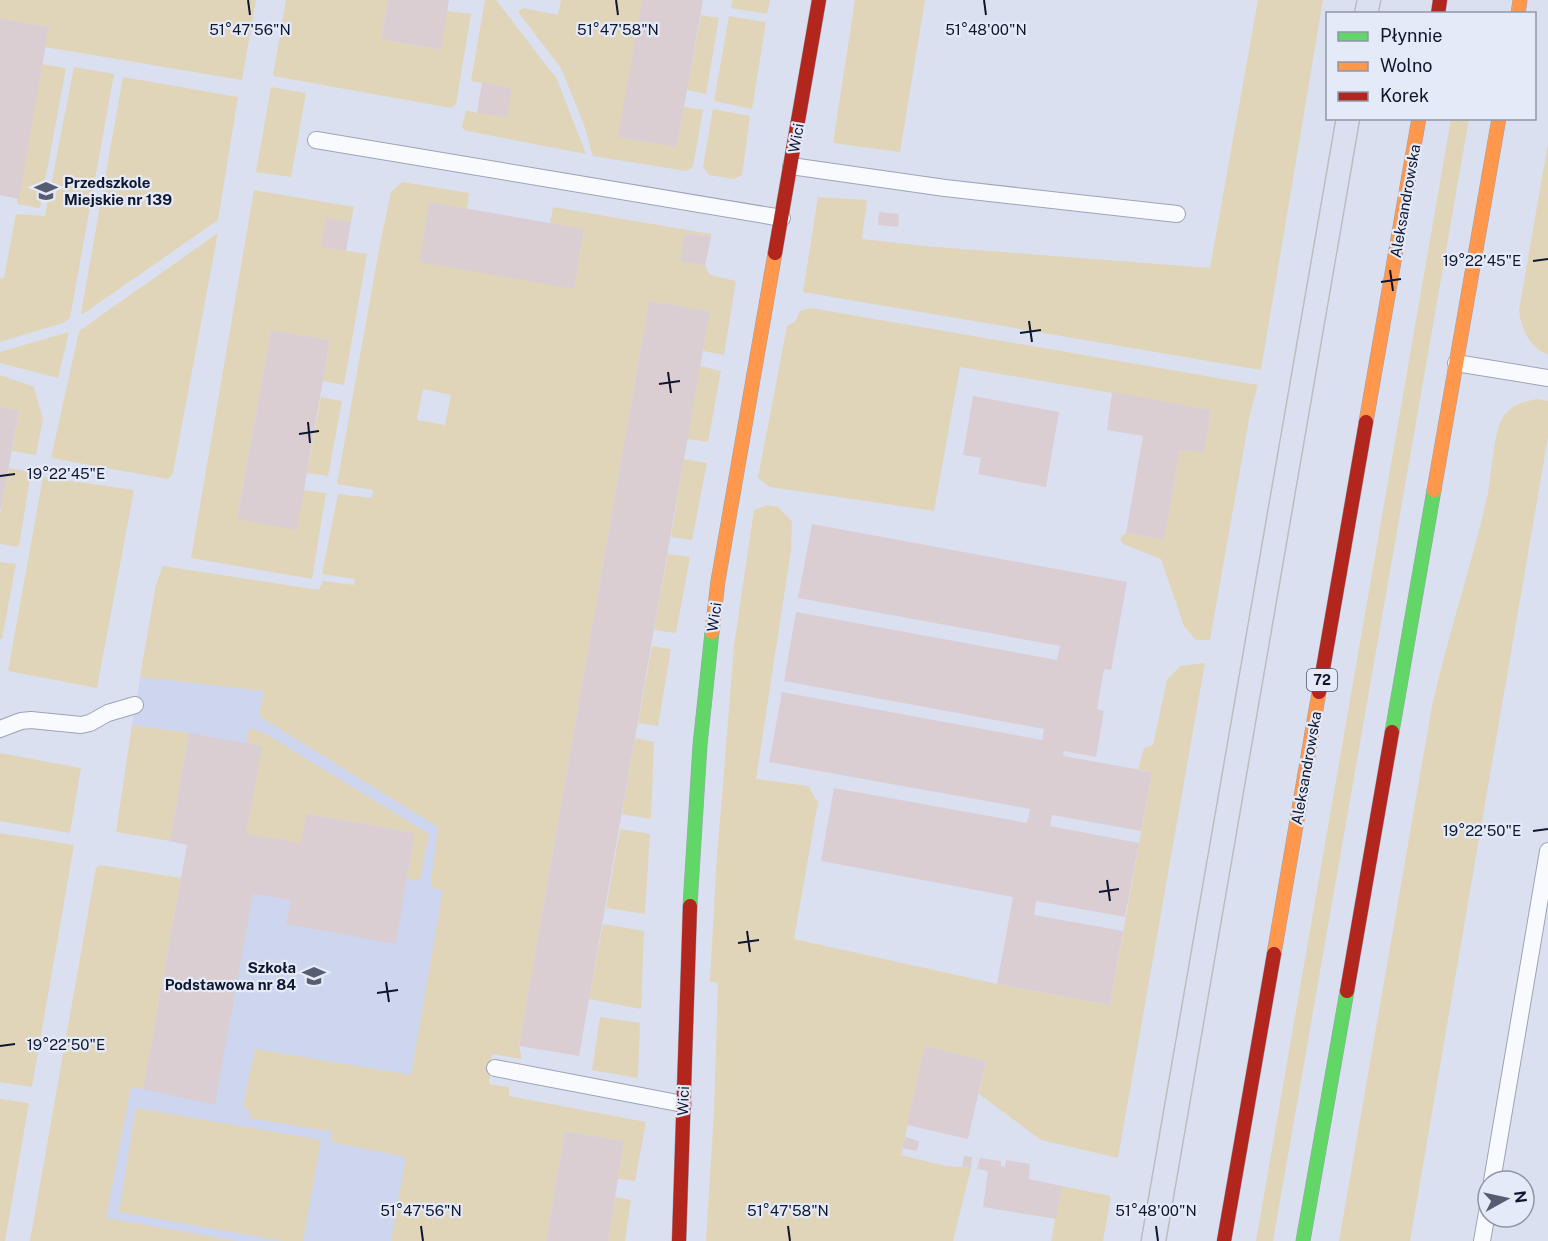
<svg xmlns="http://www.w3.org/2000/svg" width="1548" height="1241" font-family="'Public Sans',sans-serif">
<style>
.built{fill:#cdd6ee}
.green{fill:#e1d5b9;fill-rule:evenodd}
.building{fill:#dbced3}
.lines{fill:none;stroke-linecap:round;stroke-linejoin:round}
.lane-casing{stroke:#9ca4b6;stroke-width:18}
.fast-casing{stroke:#9ca4b6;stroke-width:15}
.slow-casing{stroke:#9ca4b6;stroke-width:15}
.jam-casing{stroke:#9ca4b6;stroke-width:15}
.lane{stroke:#f9fafd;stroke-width:16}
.fast{stroke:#63d668;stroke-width:14}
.slow{stroke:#ff974d;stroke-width:14}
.jam{stroke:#b3261e;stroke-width:14}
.tram{stroke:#bbbdc2;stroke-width:1.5}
.ticks{fill:none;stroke:#0f172f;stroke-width:2}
.labels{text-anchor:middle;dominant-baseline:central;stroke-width:4.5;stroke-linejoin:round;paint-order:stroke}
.shield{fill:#e5eaf8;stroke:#4f566b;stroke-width:1.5}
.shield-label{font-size:14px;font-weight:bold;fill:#0f172f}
.street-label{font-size:15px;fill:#0f172f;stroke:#e5eaf8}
.poi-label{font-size:15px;font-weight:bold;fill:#0f172f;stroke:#e5eaf8;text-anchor:start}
.ticks-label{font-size:15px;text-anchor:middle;fill:#0f172f;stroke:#e5eaf8;stroke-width:4.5;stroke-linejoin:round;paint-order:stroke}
</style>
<rect width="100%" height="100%" fill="#dae0f0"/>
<!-- built -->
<path class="built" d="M156 585 522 652 420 1241H41L70 1075 143 1089 184 865 187 845 170 841 189 733 132 725Z"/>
<!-- green -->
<path class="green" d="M0 0H256L242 80 45 47 49 27 0 18Z
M286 0H388L381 39 440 50 447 11 471 14 456 104 451 108 273 76Z
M485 0H496L557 79 586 154 467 131 462 128 466 110 477 113 511 88 471 81Z
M561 0H642L619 137 677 147 684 107 703 110 693 167 686 171 593 156 584 125 561 68 518 12 523 8 558 15Z
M732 0H770L767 14 731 8Z
M855 0H925L900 152 833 143Z
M1258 0H1323L1261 370 803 292 818 197 867 200 862 239 924 246 1210 268Z
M701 15 719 18 706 94 687 90Z
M729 16 766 22 752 109 714 101Z
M42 64 66 68 40 208 17 204Z
M74 67 114 74 70 318 63 323 0 342V278H4L16 214 45 216Z
M123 77 238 97 218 220 83 314 81 313Z
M271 87 306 93 291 177 256 172Z
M713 109 750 116 742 175 734 179 709 175 703 167Z
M1451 119H1469L1273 1241H1256Z
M1548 143V355C1529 347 1521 329 1519 310Z
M402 182 469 193 467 209 574 289 584 230 550 223 553 207 711 234V237L686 233 680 261 705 266 710 275 736 281 724 355 703 351 709 311 649 301 519 1046 522 1059 492 1054 489 1084 509 1087V1096L646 1122 635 1181 618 1179 624 1141 565 1131 546 1241H391L406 1157 331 1142 333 1132 249 1118 250 1109 243 1108 255 1049 411 1075 443 891 431 887V883L438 827 259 716 264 691 140 677 156 585 163 566 319 590 323 581 354 585 355 579 322 574 338 494 372 498 373 490 337 484 380 244 391 192ZM423 389 451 395 445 425 417 420Z
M254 190 354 207 351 222 326 219 322 247 367 254 344 385 323 381 330 340 271 330 237 519 304 490 326 493 312 579 191 558Z
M218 233 173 473 168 479 51 458 79 331Z
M811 308 1258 385 1250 414 1210 640H1196L1184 626 1161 559 1123 544 1120 538 1126 533 1164 540 1180 450 1204 453 1211 410 960 367 934 511 770 487 758 478 787 326 795 322 800 311Z
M69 332 58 378 0 363V352Z
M700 366 721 371 708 442 687 439Z
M0 375 34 387 43 419 36 455 12 451 19 411 0 407Z
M321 397 342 401 328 476 307 473Z
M1538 399 1548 401V437L1410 1241H1339L1432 706C1448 634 1472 565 1488 493 1492 473 1493 434 1503 417 1511 405 1525 401 1538 399Z
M684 459 707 463 692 540 671 537Z
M9 468 31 472 19 547 0 544V515Z
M43 477 134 490 97 688 8 671Z
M767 505 778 507 792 521 791 550 756 779 808 786 818 802 794 939 997 984 1110 1005 1152 772 1138 769 1144 748 1153 745 1167 680 1180 666 1205 663 1118 1158 1041 1140 979 1094 986 1061 925 1046 901 1155 946 1166 971 1168 953 1241H706L714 1111 718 983 710 981 716 870 734 646 754 510Z
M668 554 690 557 676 633 654 630Z
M0 562 16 564 2 639H0Z
M652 646 671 649 658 726 638 723Z
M132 725 189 733 170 841 116 832Z
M249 728 266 734 429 834 420 880 407 879 414 833 307 814 301 843 246 834 262 746 247 743Z
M635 738 654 742 651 819 622 814Z
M0 753 81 768 70 833 0 821Z
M620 829 650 834 645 914 606 908Z
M0 833 74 845 32 1087 0 1082Z
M100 865 181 878 143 1089 131 1087 106 1218 236 1241H30L96 868Z
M603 924 644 931 641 1009 589 999Z
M600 1017 640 1023 638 1078 592 1070Z
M0 1099 29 1103 5 1241H0Z
M136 1108 321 1140 303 1241H283L119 1212Z
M1062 1186 1111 1196 1103 1241H1051Z
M615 1197 631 1200 625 1241H608Z"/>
<!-- building -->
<path class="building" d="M388 0H449L441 50 381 39Z
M642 0H703L677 147 618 137Z
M0 18 49 27 19 199 0 195Z
M482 82 512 88 507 117 477 113Z
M429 202 584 229 574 289 419 262Z
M879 212 899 214 898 227 878 225Z
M326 218 351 222 346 251 321 247Z
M685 233 711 237 705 266 680 261Z
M649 301 710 311 579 1056 519 1046Z
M271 330 330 340 297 530 237 519Z
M1112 392 1211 410 1204 453 1180 450 1164 540 1126 533 1143 436 1107 430Z
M973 396 1059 412 1046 487 978 474 981 458 963 455Z
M0 407 19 411 1 509H0Z
M812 524 1127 582 1111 670 1104 669 1097 709 1104 711 1096 757 1064 751 1063 756 1152 772 1141 831 1052 815 1050 826 1139 843 1125 917 1036 901 1034 915 1123 931 1110 1005 997 984 1013 897 821 861 834 788 1027 823 1030 809 769 762 782 692 1042 740 1044 729 784 681 796 612 1057 660 1060 646 798 598Z
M189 733 262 746 246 834 301 843 306 814 414 833 396 944 286 924 291 900 253 894 215 1105 143 1089 187 845 170 841Z
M925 1046 986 1061 968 1139 907 1125Z
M565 1131 624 1141 608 1241H546Z
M905 1137 919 1141 917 1151 902 1148Z
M964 1156 972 1157 971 1168 962 1167Z
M980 1158 1001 1161V1166L1005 1167 1006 1160 1030 1164 1029 1179 1062 1186 1056 1219 983 1207 988 1171 977 1169Z"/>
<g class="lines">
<!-- lane casing -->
<g class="lane-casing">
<path id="lane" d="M316 140 782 218
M791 166 945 188 1177 214
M1456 363 1548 378
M0 729 21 721 31 720 81 725 90 723 108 713 135 705
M495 1068 683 1104
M1492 1181 1548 851
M1482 1241 1488 1207"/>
</g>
<!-- fast casing -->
<g class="fast-casing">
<path id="fast" d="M1392 732 1434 490
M690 906 700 745 712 632
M1303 1241 1347 991"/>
</g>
<!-- slow casing -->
<g class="slow-casing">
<path id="slow" d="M1518 14 1520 0
M1366 422 1419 118
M1434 490 1499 118
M712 632 718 581 775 253
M1274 954 1319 692"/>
</g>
<!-- jam casing -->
<g class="jam-casing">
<path id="jam" d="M1438 14 1440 0
M775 253 819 0
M1319 692 1366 422
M1347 991 1392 732
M679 1241 690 906
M1224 1241 1274 954"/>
</g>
<!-- lane -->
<use href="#lane" class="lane"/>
<!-- fast -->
<use href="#fast" class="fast"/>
<!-- slow -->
<use href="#slow" class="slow"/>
<!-- jam -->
<use href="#jam" class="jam"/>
<!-- tram -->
<path class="tram" d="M1354 14 1357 0
M1378 14 1381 0
M1141 1241 1336 118
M1166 1241 1360 118"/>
</g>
<!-- ticks -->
<path class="ticks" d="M248 0 250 15M616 0 618 15M984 0 986 15M1533 261 1548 259M1390 270 1393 291M1381 282 1401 279M1029 321 1032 342M1020 333 1041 330M668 372 671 393M659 384 680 381M308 422 310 443M299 434 319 431M0 476 15 474M1533 831 1548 829M1107 880 1110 901M1099 892 1119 889M747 931 750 952M738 943 759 940M386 982 389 1002M377 993 398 990M0 1046 15 1044M421 1226 423 1241M788 1226 790 1241M1156 1226 1158 1241"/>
<!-- icons -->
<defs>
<g id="school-bare" transform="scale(1.8)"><path d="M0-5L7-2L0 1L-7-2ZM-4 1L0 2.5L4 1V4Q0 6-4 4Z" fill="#565d73" stroke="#e5eaf8" stroke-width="2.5" paint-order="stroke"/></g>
</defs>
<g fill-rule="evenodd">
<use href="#school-bare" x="46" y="191"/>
<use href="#school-bare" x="314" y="976"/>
</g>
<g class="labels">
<!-- shield labels -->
<rect class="shield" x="1307" y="669" width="30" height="22" rx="4.5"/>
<g class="shield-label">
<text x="1322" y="680">72</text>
</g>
<!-- street labels -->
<g class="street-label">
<text transform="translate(796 138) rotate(-80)">Wici</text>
<text transform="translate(1405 201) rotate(-80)">Aleksandrowska</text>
<text transform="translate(714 617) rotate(-82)">Wici</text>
<text transform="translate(1306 768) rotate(-80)">Aleksandrowska</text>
<text transform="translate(683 1101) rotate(-88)">Wici</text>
</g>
<!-- poi labels -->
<g class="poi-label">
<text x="64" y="182">Przedszkole<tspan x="64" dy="17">Miejskie nr 139</tspan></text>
<text x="296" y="967" text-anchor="end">Szkoła<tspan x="296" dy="17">Podstawowa nr 84</tspan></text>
</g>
</g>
<g class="ticks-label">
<text x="250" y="35">51°47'56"N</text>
<text x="618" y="35">51°47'58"N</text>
<text x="986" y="35">51°48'00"N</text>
<text x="1482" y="266">19°22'45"E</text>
<text x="66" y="479">19°22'45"E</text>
<text x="1482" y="836">19°22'50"E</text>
<text x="66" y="1050">19°22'50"E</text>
<text x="421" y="1216">51°47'56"N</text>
<text x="788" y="1216">51°47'58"N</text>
<text x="1156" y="1216">51°48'00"N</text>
</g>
<!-- legend -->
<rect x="1326" y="12" width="210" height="108" fill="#e5eaf8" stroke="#8f96a8" stroke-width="1.5"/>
<rect x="1338" y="32" width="30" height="9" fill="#63d668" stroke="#8f96a8" stroke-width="1.5"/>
<text x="1380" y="42" font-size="18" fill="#0f172f">Płynnie</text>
<rect x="1338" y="62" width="30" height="9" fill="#ff974d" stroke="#8f96a8" stroke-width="1.5"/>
<text x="1380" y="72" font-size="18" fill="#0f172f">Wolno</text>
<rect x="1338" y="92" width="30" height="9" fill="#b3261e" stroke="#8f96a8" stroke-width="1.5"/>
<text x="1380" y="102" font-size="18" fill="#0f172f">Korek</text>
<!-- north arrow -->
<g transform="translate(1506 1199) rotate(82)"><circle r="28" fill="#e5eaf8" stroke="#8f96a8" stroke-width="1.5"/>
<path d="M0-4.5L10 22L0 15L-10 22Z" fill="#565d73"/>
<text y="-9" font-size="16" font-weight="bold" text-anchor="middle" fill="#0f172f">N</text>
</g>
</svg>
